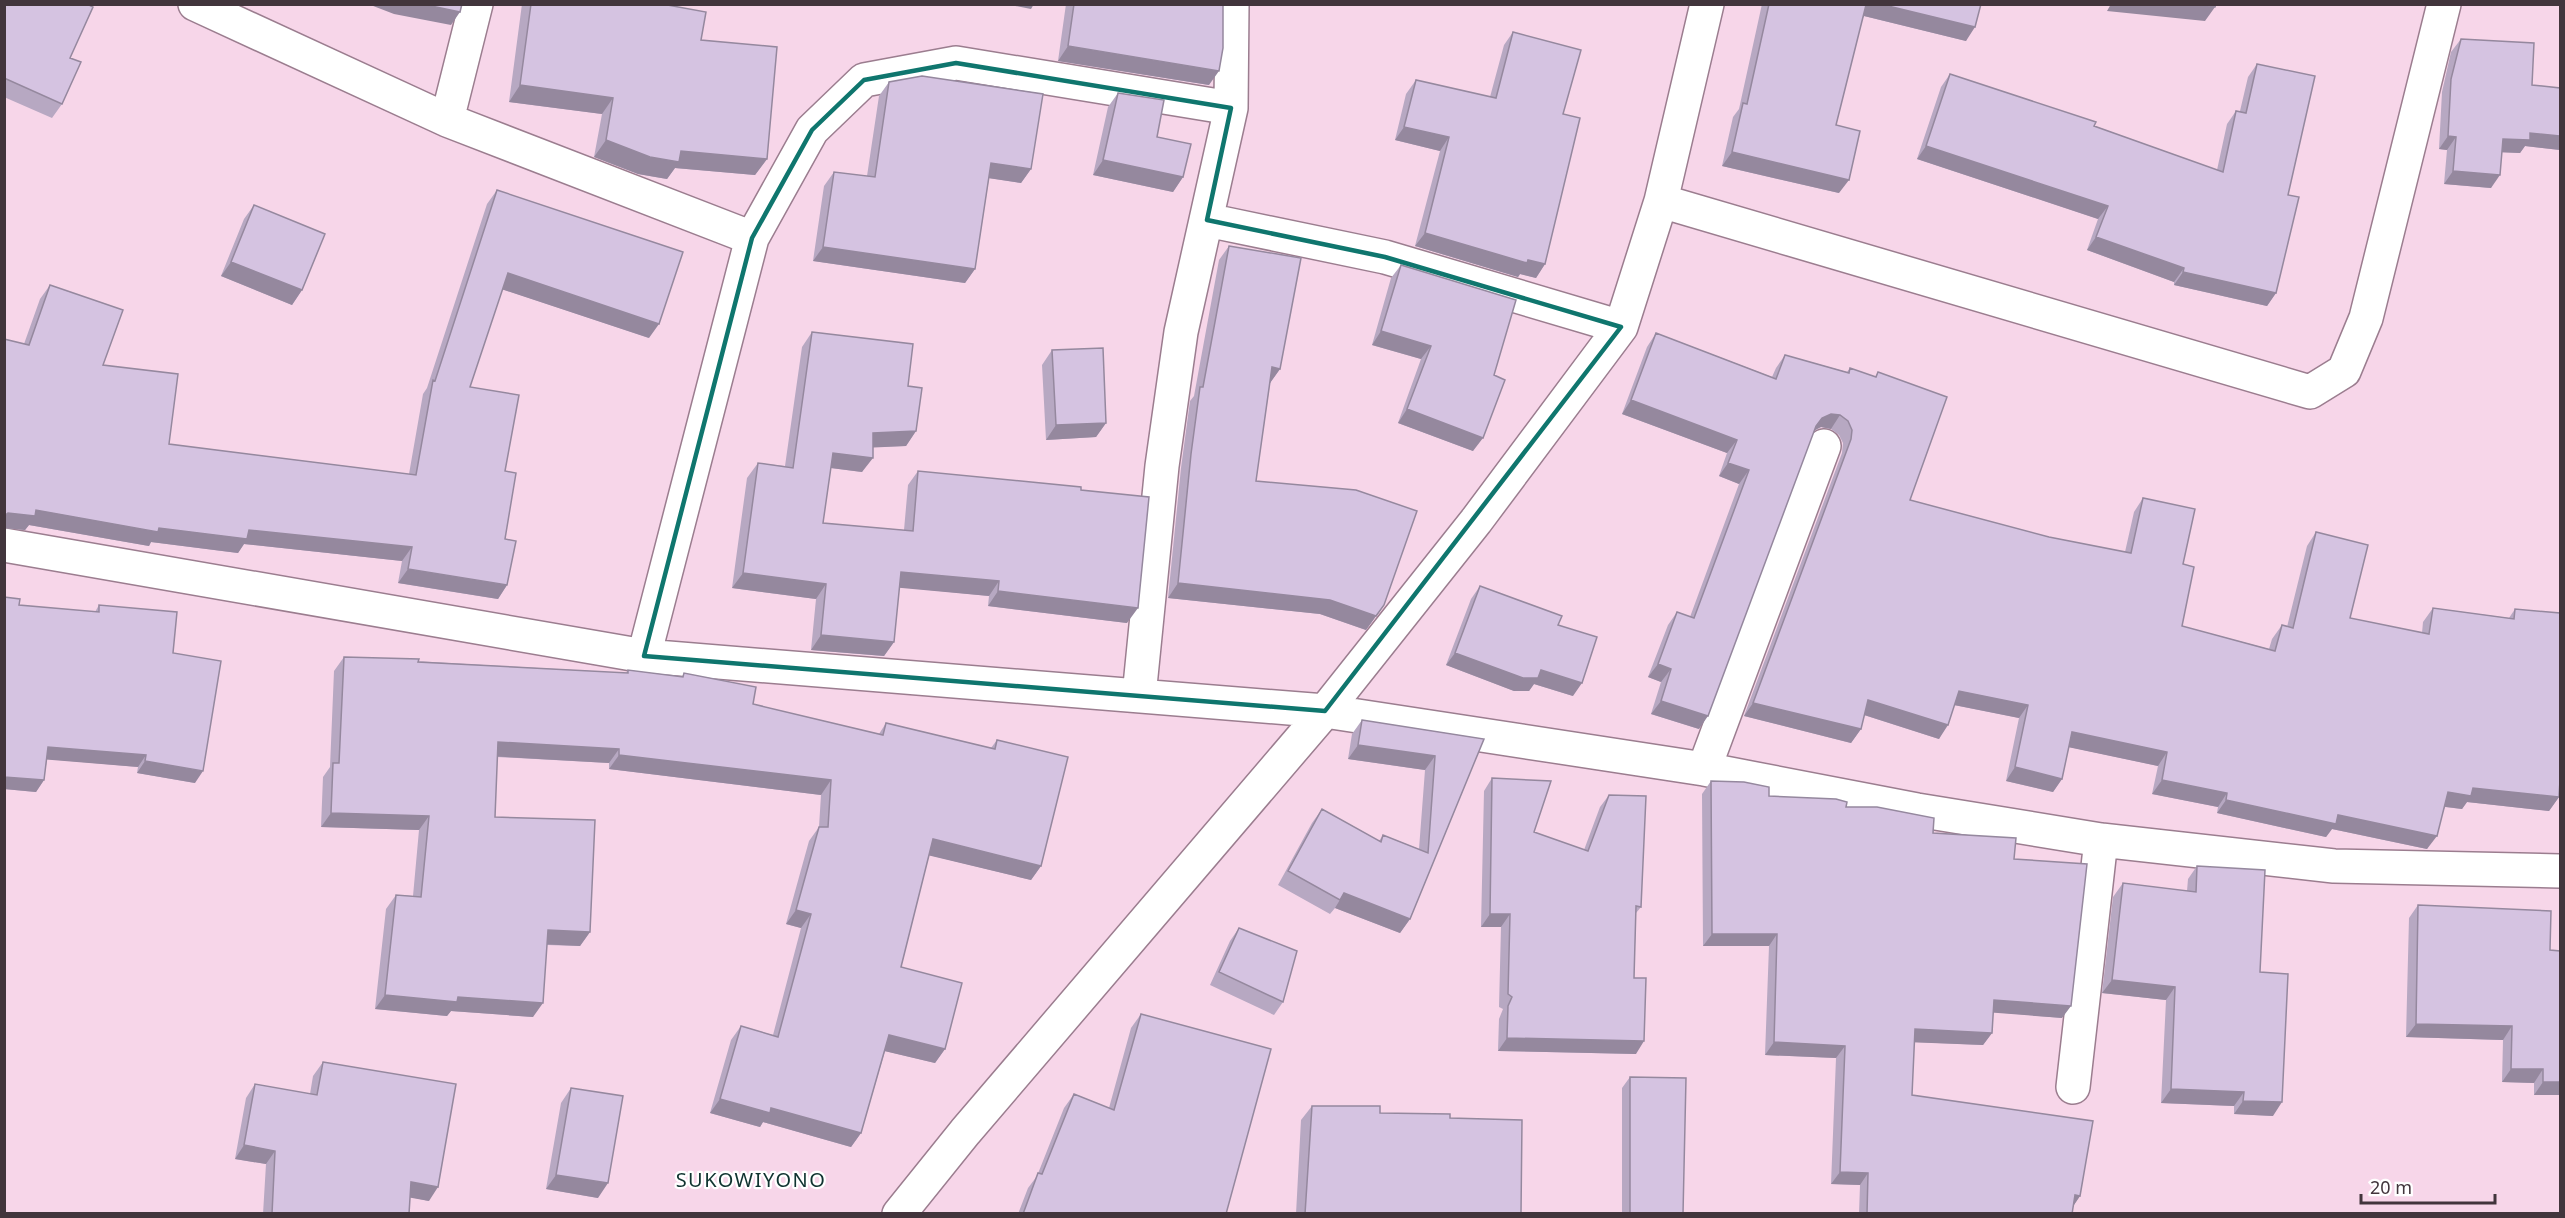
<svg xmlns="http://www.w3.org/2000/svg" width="2565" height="1218" font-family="'Noto Sans',sans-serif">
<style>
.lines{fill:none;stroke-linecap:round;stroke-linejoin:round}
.minor-casing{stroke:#9b7d8f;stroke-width:36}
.minor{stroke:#fff;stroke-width:33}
.wall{fill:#b7a8c2}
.shaded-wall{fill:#95889e}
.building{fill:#d5c3e1;stroke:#95889e;stroke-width:1.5}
.marked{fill:none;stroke:#0f766e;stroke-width:4.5;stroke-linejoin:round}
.labels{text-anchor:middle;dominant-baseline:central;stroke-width:4.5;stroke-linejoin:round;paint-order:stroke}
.quarter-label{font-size:20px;letter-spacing:1.5px;fill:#103330;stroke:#fff}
</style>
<rect width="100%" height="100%" fill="#f7d6e9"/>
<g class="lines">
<!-- minor casing -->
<g class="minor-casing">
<path id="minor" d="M195 4 447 120 752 238
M447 120 476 4
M1661 201 2310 392 2344 371 2366 318 2444 4
M1207 220 1385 257 1621 327
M4 545 644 656 1325 711 1704 769 1917 810 2101 840 2334 866 2560 871
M644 656 752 238 812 130 864 80 956 63 1231 108
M1139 696 1162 466 1181 332 1231 108 1232 4
M1704 769 1824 446
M2073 1087 2101 840
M899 1214 965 1132 1325 711 1476 521 1621 327 1661 201 1707 4"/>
</g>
<!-- minor -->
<use href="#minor" class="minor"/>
</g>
<!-- wall -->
<path class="wall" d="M4 4 70 58 62 104 52 118 4 97Z
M522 4H662L701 40 767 159 755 175 675 168 667 179 638 174 594 157 602 114 509 102Z
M1066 4H1223L1209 85 1058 61Z
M1762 4H1981L1966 41 1864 16 1862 19 1836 125 1839 193 1722 166 1733 117 1739 109Z
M1513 32 1563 114 1545 264 1536 278 1520 274 1518 277 1415 246 1440 151 1395 140 1406 94 1416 80 1490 97 1504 45Z
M2461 39 2532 85 2560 88V150L2525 146 2520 153 2502 152 2491 188 2444 184 2447 150 2439 149 2442 92 2451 52Z
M2257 64 2276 293 2267 306 2174 285V282L2087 250 2098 219 1917 159 1941 87 1950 74 2217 170 2227 124 2236 111H2240L2248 77Z
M889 82 1031 169 1021 183 989 178 975 269 965 283 813 261 824 186 834 172 867 176 879 96Z
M1118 93 1157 137 1183 177 1173 192 1093 175 1108 107Z
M497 190 649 338 502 289 470 387 505 471V539L507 585 498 599 398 583 402 561 244 544 238 553 151 542 149 546 29 525 25 530 4 528V339L24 344 40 299 50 285 103 365 169 444 409 474 423 394 427 388 487 204Z
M254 205 302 290 292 305 221 276 244 219Z
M1229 246 1280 369 1270 383 1256 481 1384 605 1366 630 1320 614 1168 598 1181 468 1190 401 1194 396 1219 260Z
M1401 265 1494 375 1473 451 1398 423 1421 359 1372 345 1391 278Z
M812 332 908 386 916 431 906 446 873 447 862 472 831 468 823 523 904 530 908 485 918 471 1081 490 1127 623 988 606 989 596 899 587 894 642 884 656 811 650 816 599 732 588 747 478 758 463 785 466 802 347Z
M1656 333 1772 377 1776 368 1785 355 1847 372 1850 368 1875 377 1878 372 1910 500 2049 537 2125 552 2134 512 2143 498 2183 564 2182 626 2269 649 2272 639 2282 625 2287 627 2307 546 2316 532 2350 618 2422 633 2423 622 2433 608 2509 618 2515 609 2559 797 2549 811 2467 802 2462 809 2445 807 2427 849 2332 829 2326 837 2217 813 2218 807 2152 794 2158 766 2069 747 2062 779 2053 792 2006 781 2019 718 1954 705 1939 739 1864 715 1861 729 1851 743 1744 716 1842 453 1843 443 1839 435 1831 429 1821 427 1814 431 1699 729 1651 714 1661 682 1648 677 1668 625 1677 612 1690 617 1739 484 1719 476 1727 453 1622 414 1647 347Z
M1052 350 1106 423 1096 437 1046 440 1042 365Z
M1480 586 1558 625 1573 696 1534 684 1529 691H1514L1446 665 1471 599Z
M4 597 19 605 95 612 99 605 173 653 195 783 137 773 138 767 47 759 44 780 36 792 4 789Z
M344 657 626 673 628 670 682 677 684 673 753 704 879 734 886 723 991 748 997 740 1041 866 1031 880 929 855 901 967 945 1049 935 1063 885 1051 861 1133 851 1147 763 1122 760 1127 710 1113 731 1040 741 1026 773 1035 801 928 786 924 809 841 819 827 821 795 609 769V763L497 757 495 817 590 932 580 946 547 945 533 1017 451 1011 447 1016 375 1009 386 909 396 895 413 896 419 830 321 827 323 777 330 767 334 671Z
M1362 720 1484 739 1410 919 1400 933 1335 908 1330 914 1278 885 1312 823 1322 809 1379 841 1383 835 1419 849 1425 770 1348 759 1352 734Z
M1492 778 1534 832 1584 850 1600 807 1609 795 1641 907 1636 913 1634 978 1636 1054 1498 1051 1499 1019 1503 1009 1499 1007 1501 927H1481L1484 791Z
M1711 781 1769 796 1846 807 2014 859 2062 1018 1993 1012 1992 1033 1983 1045 1914 1042 1912 1095 2080 1196 2073 1206 2072 1214H1859L1860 1185 1831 1184 1836 1058 1765 1055 1769 946H1703L1702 794Z
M2197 866 2260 972 2273 1116 2234 1114V1106L2161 1103 2166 1000 2102 993 2113 897 2123 883 2187 891 2188 879Z
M2418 905 2550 950 2560 1095H2534V1083L2502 1082 2503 1040 2406 1037 2409 918Z
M1239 928 1283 1002 1274 1015 1210 985 1230 941Z
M1141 1014 1226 1214H1018L1028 1188 1037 1176 1064 1108 1074 1094 1109 1108 1131 1028Z
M323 1062 429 1201 410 1197 409 1214H263L266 1164 235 1159 246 1098 255 1084 310 1094 313 1076Z
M1630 1077 1683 1214H1622V1088Z
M571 1088 598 1198 546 1189 561 1103Z
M1312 1106 1380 1113 1450 1118 1521 1214H1296L1301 1120Z"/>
<!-- shaded-wall -->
<path class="shaded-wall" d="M368 4H422L460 12 451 25 394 14Z
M1005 4H1034L1031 9Z
M1880 4 1975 27 1966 41 1864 16 1862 19 1866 5Z
M2111 4H2194L2215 7 2205 21 2107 11Z
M1068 46 1219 71 1209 85 1058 61Z
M520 85 613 98 602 114 509 102Z
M1404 127 1449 137 1440 151 1395 140Z
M2530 133 2560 136V150L2525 146 2520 153 2493 152 2503 139Z
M2448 136 2456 137 2447 150 2439 149Z
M606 140 681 151 767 159 755 175 675 168 667 179 638 174 594 157Z
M1926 146 2108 206 2098 219 1917 159Z
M1732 152 1849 180 1839 193 1722 166Z
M1103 160 1183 177 1173 192 1093 175Z
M991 163 1031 169 1021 183 981 177Z
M2453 171 2500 175 2491 188 2444 184Z
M1425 233 1545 264 1536 278 1520 274 1518 277 1415 246Z
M2096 237 2184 268 2174 282 2087 250Z
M823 247 975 269 965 283 813 261Z
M231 262 302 290 292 305 221 276Z
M2183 272 2276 293 2267 306 2174 285Z
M508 273 659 324 649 338 498 288Z
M1381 331 1431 346 1421 359 1372 345Z
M1272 367 1280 369 1270 383 1262 382Z
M1631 400 1737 440 1727 453 1622 414Z
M1407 409 1483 438 1473 451 1398 423Z
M1831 414 1840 415 1831 429 1821 427 1813 431 1822 418Z
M1106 423 1096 437 1046 440 1056 425Z
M916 431 906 446 863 448 873 433Z
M833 453 873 458 862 472 823 467Z
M1728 463 1749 470 1739 484 1719 476Z
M36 510 159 528 249 530 412 547 402 561 244 544 238 553 151 542 149 546 29 525 25 530 4 528V516L8 513Z
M408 569 507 585 498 599 398 583Z
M901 572 999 581 989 596 891 587Z
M743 573 826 584 816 599 732 588Z
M1178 583 1330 600 1384 605 1366 630 1320 614 1168 598Z
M998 591 1138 608 1127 623 988 606Z
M821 635 894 642 884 656 811 650Z
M1455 653 1541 670 1582 683 1573 696 1534 684 1529 691H1514L1446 665Z
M1658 664 1671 669 1661 682 1648 677Z
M1959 691 2028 705 2019 718 1949 704Z
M1868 700 1948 725 1939 739 1858 713Z
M1661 701 1708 716 1699 729 1651 714Z
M1753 703 1861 729 1851 743 1744 716Z
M2072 732 2167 752 2158 766 2063 746Z
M498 742 619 749 609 763 488 756Z
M1358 745 1435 756 1425 770 1348 759Z
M48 747 146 755 138 767 40 759Z
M619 755 831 780 821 795 609 769Z
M145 761 203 771 195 783 137 773Z
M2015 767 2062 779 2053 792 2006 781Z
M4 777 44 780 36 792 4 789Z
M2162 780 2227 793 2218 807 2152 794Z
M2473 788 2559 797 2549 811 2467 802 2462 809 2439 806 2448 792Z
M2226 800 2338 815 2437 836 2427 849 2332 829 2326 837 2217 813Z
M331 813 429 816 419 830 321 827Z
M933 839 1041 866 1031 880 923 854Z
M1344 893 1410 919 1400 933 1335 908Z
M796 910 811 914 801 928 786 924Z
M1490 914H1510L1501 927H1481Z
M548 930 590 932 580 946 538 944Z
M1712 934H1777L1769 946H1703Z
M2112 980 2175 987 2166 1000 2102 993Z
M385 995 458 997 543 1003 533 1017 451 1011 447 1016 375 1009Z
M1994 1000 2071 1006 2062 1018 1985 1012Z
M2416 1024 2512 1026 2503 1040 2406 1037Z
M1915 1029 1992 1033 1983 1045 1906 1042Z
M889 1035 945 1049 935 1063 880 1050Z
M1507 1038 1644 1041 1636 1054 1498 1051Z
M1774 1042 1845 1046 1836 1058 1765 1055Z
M2511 1069H2543L2534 1083 2502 1082Z
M2543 1082H2560V1095H2534Z
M2171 1089 2244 1092 2234 1106 2161 1103Z
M720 1099 771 1108 861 1133 851 1147 763 1122 760 1127 710 1113Z
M2243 1101 2282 1102 2273 1116 2234 1114Z
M244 1145 275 1151 266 1164 235 1159Z
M1840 1172 1868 1173 1860 1185 1831 1184Z
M556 1175 608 1183 598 1198 546 1189Z
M411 1182 438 1187 429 1201 401 1196Z
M2075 1195 2080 1196 2072 1208Z"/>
<!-- building -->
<path class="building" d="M4 4H87L93 7 70 58 81 62 62 104 4 78Z
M422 4H462L460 12Z
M531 4H662L706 12 701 40 777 47 767 159 681 151 679 162 650 157 606 140 613 98 520 85Z
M1074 4H1223V48L1219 71 1068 46Z
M1769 4H1872L1871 6 1866 5 1836 125 1860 131 1849 180 1732 152 1743 103 1747 104Z
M1880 4H1981L1975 27Z
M2194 4H2216L2215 7Z
M1513 32 1581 50 1563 114 1580 118 1545 264 1528 260 1527 263 1425 233 1449 137 1404 127 1416 80 1496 98Z
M2461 39 2534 43 2532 85 2560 88V136L2530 133V140L2503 139 2500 175 2453 171 2456 137 2448 136 2451 79Z
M2257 64 2315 76 2288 195 2299 197 2276 293 2183 272 2184 268 2096 237 2108 206 1926 146 1950 74 2096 122 2094 126 2223 172 2236 111 2246 113Z
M922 76 1043 94 1031 169 991 163 975 269 823 247 834 172 875 177 889 82Z
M1118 93 1164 100 1157 137 1191 144 1183 177 1103 160Z
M497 190 683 252 659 324 508 273 470 387 519 395 505 471 516 473 505 539 516 541 507 585 408 569 412 547 249 530 247 539 159 528 158 532 36 510 35 516 8 513 4 516V339L29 345 50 285 123 310 103 365 178 374 169 444 416 475 433 380 435 381Z
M254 205 325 234 302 290 231 262Z
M1229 246 1301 258 1280 369 1272 367 1256 481 1356 490 1417 511 1384 605 1376 616 1330 600 1178 583 1191 454 1200 387H1203Z
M1401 265 1516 300 1494 375 1505 380 1483 438 1407 409 1431 346 1381 331Z
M812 332 913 344 908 386 922 388 916 431 873 433V458L833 453 823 523 913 531 918 471 1081 487V490L1149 497 1138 608 998 591 999 581 901 572 894 642 821 635 826 584 743 573 758 463 793 468Z
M1656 333 1776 379 1785 355 1849 373 1850 368 1876 377 1878 372 1947 397 1910 500 2049 537 2131 553 2143 498 2195 509 2183 564 2194 567 2182 626 2275 651 2282 625 2293 628 2316 532 2368 545 2350 618 2429 634 2433 608 2514 619 2515 609 2560 613V780L2559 797 2473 788 2471 796 2448 792 2437 836 2338 815 2336 824 2226 800 2227 793 2162 780 2167 752 2072 732 2062 779 2015 767 2028 705 1959 691 1948 725 1868 700 1861 729 1753 703 1851 439 1852 430 1848 421 1840 415 1831 414 1822 418 1816 426 1708 716 1661 701 1671 669 1658 664 1677 612 1694 618 1749 470 1728 463 1737 440 1631 400Z
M1103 348 1106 423 1056 425 1052 350Z
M1480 586 1562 616 1558 625 1597 637 1582 683 1541 670 1538 678H1523L1455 653Z
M4 597 20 599 19 605 99 612V605L177 612 173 653 221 661 203 771 145 761 146 755 48 747 44 780 4 777Z
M344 657 419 659 418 662 628 673V670L683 677 684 673 756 687 753 704 883 735 886 723 995 749 997 740 1068 757 1041 866 933 839 901 967 962 983 945 1049 889 1035 861 1133 771 1108 770 1113 720 1099 741 1026 778 1037 811 914 796 910 819 827H828L831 780 619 755V749L498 742 495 817 595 820 590 932 548 930 543 1003 458 997 457 1002 385 995 396 895 421 897 429 816 331 813 333 763H339Z
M1362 720 1484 739 1410 919 1344 893 1340 900 1288 871 1322 809 1381 842 1383 835 1428 853 1435 756 1358 745Z
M1492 778 1551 781 1534 832 1588 851 1609 795 1646 796 1641 907 1636 906 1634 978H1646L1644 1041 1507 1038 1508 1006 1512 997 1508 994 1510 914H1490Z
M1711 781 1744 782 1769 787V796L1836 799 1847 802 1846 807H1877L1934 818 1933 833 2016 838 2014 859 2087 864 2071 1006 1994 1000 1992 1033 1915 1029 1912 1095 2093 1121 2080 1196 2075 1195 2072 1214H1867L1868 1173 1840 1172 1845 1046 1774 1042 1777 934H1712Z
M2197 866 2265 870 2260 972 2288 974 2282 1102 2243 1101 2244 1092 2171 1089 2175 987 2112 980 2123 883 2196 892Z
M2418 905 2551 911 2550 950 2560 951V1082H2543V1069H2511L2512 1026 2416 1024Z
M1239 928 1297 951 1283 1002 1219 972Z
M1141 1014 1271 1049 1226 1214H1023L1038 1173 1042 1174 1074 1094 1114 1110Z
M323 1062 456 1084 438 1187 411 1182 409 1214H272L275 1151 244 1145 255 1084 317 1095Z
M1630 1077 1686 1078 1683 1214H1630Z
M571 1088 623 1096 608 1183 556 1175Z
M1312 1106H1380V1113L1450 1114V1118L1522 1120 1521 1214H1305Z"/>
<!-- marked area -->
<path class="marked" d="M956 63 1231 108 1207 220 1385 257 1621 327 1325 711 644 656 752 238 812 130 864 80Z"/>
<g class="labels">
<!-- quarter labels -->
<g class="quarter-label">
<text x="751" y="1179">SUKOWIYONO</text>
</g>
</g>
<!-- border -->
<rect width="2565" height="1218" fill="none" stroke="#42353c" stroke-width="12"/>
<!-- scale -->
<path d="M2361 1194v9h134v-9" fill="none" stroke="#42353c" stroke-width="3"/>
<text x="2370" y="1194" font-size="18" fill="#42353c" stroke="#ffffff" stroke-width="4.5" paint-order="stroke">20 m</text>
</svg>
